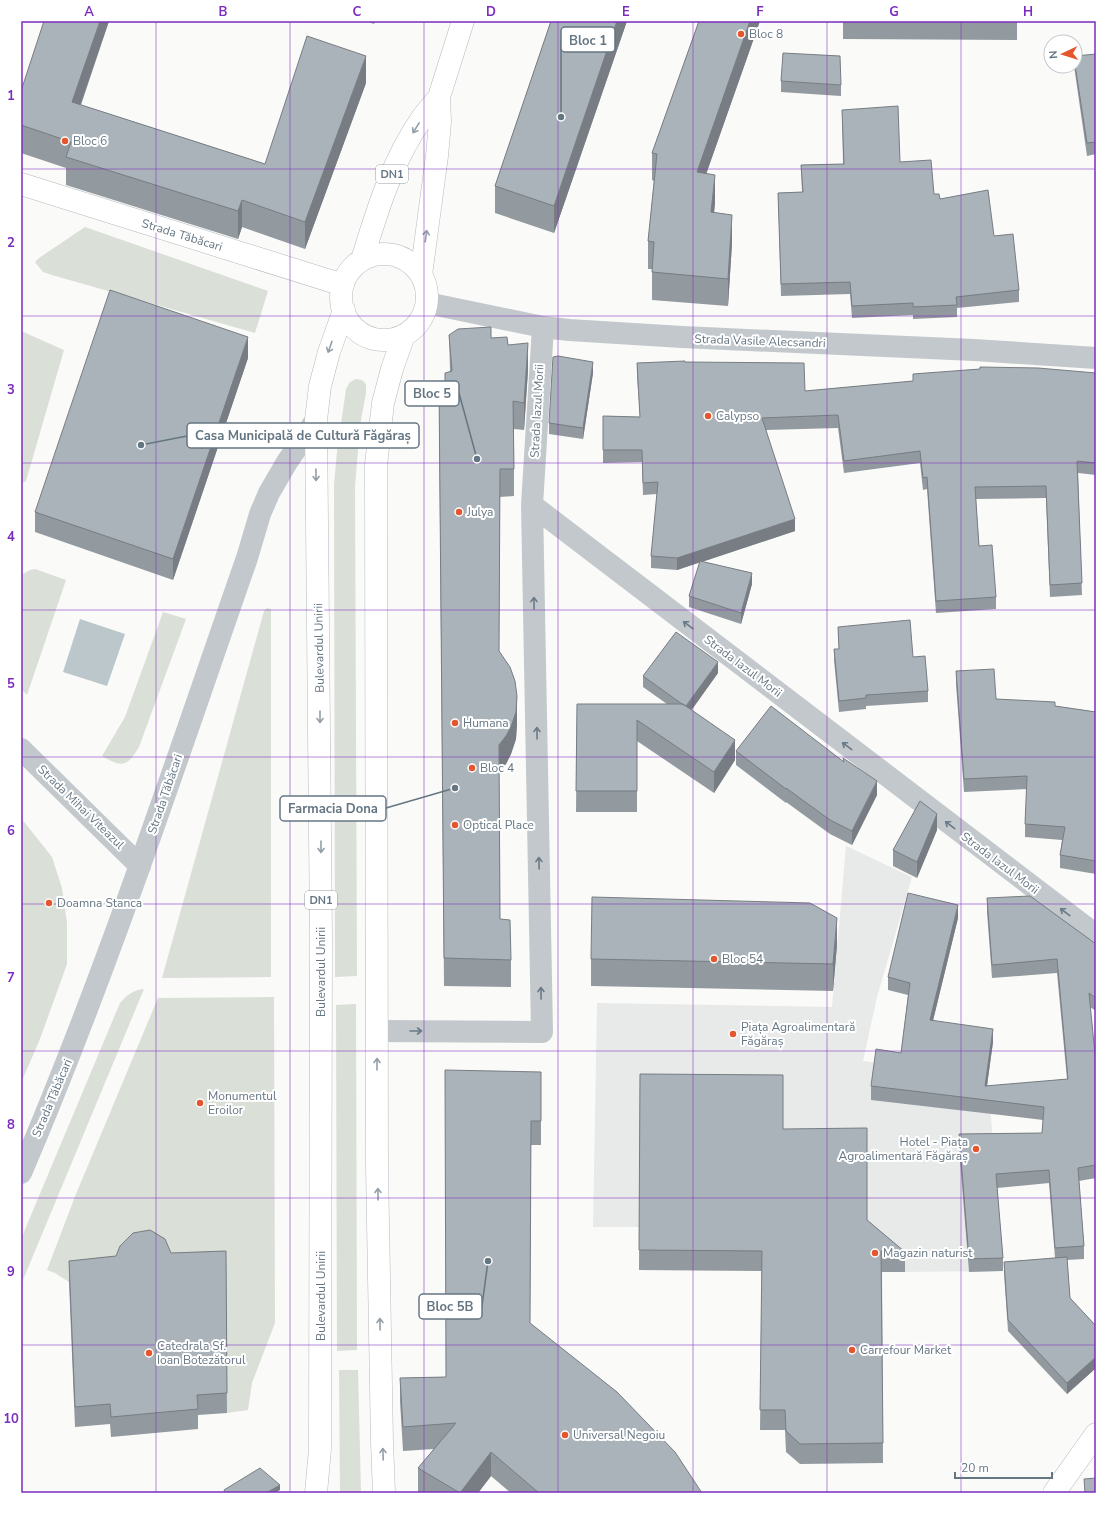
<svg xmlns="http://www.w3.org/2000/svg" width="1117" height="1514" font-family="'Nunito Sans',sans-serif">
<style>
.built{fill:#e8e9e9}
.green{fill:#dadfd7}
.water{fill:#bbc7cb}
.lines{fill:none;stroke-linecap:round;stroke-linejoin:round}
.major-casing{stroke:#b5babe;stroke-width:23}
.minor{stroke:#c3c8cc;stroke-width:22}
.major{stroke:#fff;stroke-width:22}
.wall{fill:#929a9f}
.shaded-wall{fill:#777d82}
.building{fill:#aab3b9;stroke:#777d82}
.oneway{stroke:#939fa8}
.oneway2{stroke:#6a7a87}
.grid{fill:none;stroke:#7b2cbf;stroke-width:1;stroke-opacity:0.55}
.poi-dot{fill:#e4572e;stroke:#fff;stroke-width:1.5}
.labels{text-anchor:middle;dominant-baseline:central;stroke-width:4;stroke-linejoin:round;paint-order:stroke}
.shield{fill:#fff;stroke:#939fa8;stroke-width:1}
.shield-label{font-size:11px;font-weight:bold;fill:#657683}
.poi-label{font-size:12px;fill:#657683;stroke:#fff;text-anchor:start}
.street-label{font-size:12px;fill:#657683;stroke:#fff}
.leader{fill:none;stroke:#657683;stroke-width:1.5}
.callout-dot{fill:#657683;stroke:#fff;stroke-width:1.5}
.callout{fill:#fff;stroke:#657683;stroke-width:1.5}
.callout-label{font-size:13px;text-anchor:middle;font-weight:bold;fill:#657683}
.neatline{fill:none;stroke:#7b2cbf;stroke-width:1.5}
.grid-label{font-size:13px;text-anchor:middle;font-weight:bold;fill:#7b2cbf}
</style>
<rect width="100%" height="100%" fill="#fafaf8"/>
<!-- built -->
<path class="built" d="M846 846 912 877 877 997 863 1061 988 1079 1003 1271 898 1272 639 1270V1227H593L597 1003 832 1007Z"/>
<!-- green -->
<path class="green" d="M85 227 268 291 255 333 52 275 43 272 35 262 39 258Z
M21 331 64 350 26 481 21 484Z
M356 379 362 380 366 384V393L360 425 355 487 357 976 335 977 334 485 337 452 346 389 350 382Z
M35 569 66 580 27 695 21 689V575L30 570Z
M267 608 271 609V977L162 978 264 611Z
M163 612 186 619 139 747C127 768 121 767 102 756L125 717Z
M21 818 52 857 62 888 67 923V964L40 1039 21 1083Z
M144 989 30 1263 21 1285V1239L120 1003C127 995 133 990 144 989Z
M274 997 275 1323 252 1383 248 1410 227 1413 116 1277 69 1282 55 1273 47 1270 76 1194 158 998Z
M356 1004 357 1350 337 1351 336 1005Z
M339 1370H358L361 1493H340Z"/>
<!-- water -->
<path class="water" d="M80 619 125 634 107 686 63 672Z"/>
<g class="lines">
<!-- major casing -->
<g class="major-casing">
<path id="major" d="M21 184 343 285
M341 297a43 43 0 1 1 86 0a43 43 0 1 1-86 0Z
M362 260C377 211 392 161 422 118 427 111 434 104 439 97
M421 275 437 156 440 122 439 97 463 21
M316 1493 320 1449 321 936 316 420 320 386 329 352 344 310
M384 1493 382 1442 377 1167 376 465 383 403 392 369 404 335
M1054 1493 1096 1434"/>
</g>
<!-- minor -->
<path class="minor" d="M427 303 543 327 569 330 682 337 974 350 1096 358
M532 505 1096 935
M21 749 140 866
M377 1031 542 1032 532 505 543 327
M21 1173C107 972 175 764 247 558L260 514 269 493 287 462 316 420"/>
<!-- major -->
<use href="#major" class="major"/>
</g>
<!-- wall -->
<path class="wall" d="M109 21 81 105 265 164 366 83 305 249 242 227 238 239 66 185V168L21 153V91Z
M366 21H375L374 24Z
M551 21H627L554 233 495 213V186Z
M699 21H760L706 174 715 203 714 213 732 243 728 306 652 300V269H648V241L654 181 652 180V153Z
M843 21H1017V40L843 39Z
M1096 54V154L1087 156 1074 66H1075Z
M781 81 841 85V96L781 92Z
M842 110 900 162 934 194 994 236 1019 290V302L957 308V317L913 319V315L852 318 850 294 781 296 778 193 802 192 801 165 843 164Z
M449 335 491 338 508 345 528 370 524 430 514 429V496L500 497 499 651 517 724 516 739 511 754 506 764 499 772 500 919 511 960V987L444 986 439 412 445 384 450 371Z
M248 358 173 580 35 532V512Z
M685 362 805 391 913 381V374L1096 373V475L1078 473 1082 595 1050 597 1046 498 976 499 979 546 996 597V609L936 613 927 489 923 490 920 463 844 473 838 428 766 430 795 531 702 562 752 584 741 624 689 607V596L700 562 677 570 651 568V556L657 494 643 495 642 462 603 463V416L640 417 637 376V363Z
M593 373 583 439 549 434V423Z
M838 627 913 657 928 691V702L866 706V709L839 712 834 660V649H839Z
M956 671 996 699 1055 706 1096 712V874L1060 868V855L1062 840 1025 837V824L1027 789 964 792 956 684Z
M718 673 691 710 735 760 714 793 637 741V812H576L577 704H667L643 687V676Z
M736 751 877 795 852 845 830 834 786 802V803L736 765Z
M937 830 917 878 893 866V850Z
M987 898 1096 944V1011L1090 1007 1096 1064V1178L1079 1181 1084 1246V1259L1067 1260 1070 1298 1096 1326V1368L1067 1394 1008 1331 1004 1273V1262L1055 1258 1049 1183 997 1188 1003 1258V1271L969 1272 959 1148V1134L1042 1133 1043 1120 871 1100V1086L901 1053 908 995 888 990V977L958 918 933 1020 993 1042 987 1086 1067 1079 1057 973 992 978 987 912Z
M837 945 833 991 591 986V959Z
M541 1072V1145H531L530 1323 702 1493H511L491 1476 478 1493H420L418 1492V1468L434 1449 403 1451 400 1402V1378L446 1377Z
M640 1074 783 1129 867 1220 905 1252V1272H882L883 1463 800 1464 786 1452 785 1430H760L762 1271 639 1270Z
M226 1251 227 1413 198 1415V1429L111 1437 110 1424 75 1427 69 1282V1261L116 1256Z"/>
<!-- shaded-wall -->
<path class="shaded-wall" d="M100 21H109L72 129V102Z
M617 21H627L554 233V206Z
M750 21H760L697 200V172Z
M366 56V83L305 249V222Z
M715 175V203L711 240V212Z
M242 200V227L238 239V211Z
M732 215V243L728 306V279Z
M248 337V358L173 580V559Z
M528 343V370L524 430V403Z
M593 362V373L583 439V428Z
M795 519V531L677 570V558Z
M752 573V584L741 624V613Z
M718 662V673L686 718V707Z
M517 696V724L516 739 511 754 506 764 499 772V745Z
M735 740V760L714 793V772Z
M877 781V795L852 845V831Z
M937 814V830L917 878V862Z
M958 905V918L930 1033V1020Z
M837 918V945L833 991V964Z
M993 1029V1042L985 1099V1086Z
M1096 1357V1368L1067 1394V1383Z
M491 1452V1476L478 1493H460Z
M280 1485V1490L275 1493H266Z"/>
<!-- building -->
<path class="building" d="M44 21H100L72 102 265 164 307 36 366 56 305 222 242 200 238 211 66 157 71 142 21 125V91Z
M551 21H617L554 206 495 186Z
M699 21H750L697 172 715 175 711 212 732 215 728 279 652 272 654 242 648 241 657 154 652 153Z
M783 53 840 56 841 85 781 81Z
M1096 54V142L1087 143 1075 65V56Z
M898 106 900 162 931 160 934 194H939L940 199 988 190 994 236 1013 234 1019 290 956 297 957 305 913 307V303L852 306 850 282 781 284 778 193 803 192 801 165 844 164 842 110Z
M110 290 248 337 173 559 35 512Z
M491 327V338L507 337 508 345 528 343 524 403 513 401 514 469H500L499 651 510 667 515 681 517 696 516 712 511 727 506 736 499 745 500 919 510 920 511 960 444 958 439 384H445V373L452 371 449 335 458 329Z
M558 356 593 362 583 428 549 423 553 357Z
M685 361V362L804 363 805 391 913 381V374L980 369V367L1038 368 1096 373V463L1077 461 1082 583 1050 585 1046 486 975 487 979 546 992 545 996 597 936 601 927 477 923 478 920 451 844 461 838 415 762 418 795 519 677 558 651 556 658 482 643 483 642 450H603V416L640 417 637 363Z
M700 561 752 573 741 613 689 596Z
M910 620 913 657 925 656 928 691 866 695V698L839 701 834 649H839L838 627Z
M676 632 718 662 686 706 682 704 643 676Z
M994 669 996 699 1055 702V706L1096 712V861L1060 855 1065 827 1025 824 1027 776 964 779 956 671Z
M577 704H683L735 740 714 772 637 720V791H576Z
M771 706 844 762 843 758 877 781 852 831 830 820 786 788V789L736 751Z
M920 801 937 814 917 862 893 850Z
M908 893 958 905 930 1020 993 1029 985 1086 1068 1079 1057 959 992 965 987 898 1030 896 1096 944V998L1089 993 1096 1064V1165L1078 1168 1084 1246 1055 1248 1049 1170 996 1174 1003 1258 969 1259 959 1134 1042 1133 1044 1107 871 1086 876 1049 901 1053 910 983 888 977Z
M592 897 810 903 837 918 833 964 591 959Z
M445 1070 541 1072V1121H531L530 1323 617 1392 675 1452 702 1493H539L491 1452 460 1493 418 1468 456 1423 403 1427 400 1378 446 1377Z
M640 1074 783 1075V1129L867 1128V1220L905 1252 881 1251 883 1443 800 1444 786 1431 785 1410H760L762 1251 639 1250Z
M150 1230 165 1239 171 1253 226 1251 227 1393 197 1395 198 1409 111 1417 110 1404 75 1407 69 1261 116 1256 120 1246 133 1233Z
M1067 1257 1070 1298 1096 1326V1357L1067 1383 1008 1320 1004 1262Z
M260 1468 280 1485 266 1493H225L224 1490Z
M1096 1478V1493H1085L1084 1479Z"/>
<!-- one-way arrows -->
<defs><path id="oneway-shaft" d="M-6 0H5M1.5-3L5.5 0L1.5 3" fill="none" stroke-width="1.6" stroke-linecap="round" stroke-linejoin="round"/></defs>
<g class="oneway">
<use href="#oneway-shaft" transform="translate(416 128) rotate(122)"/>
<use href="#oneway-shaft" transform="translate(426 236) rotate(-82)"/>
<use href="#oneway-shaft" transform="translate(330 347) rotate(109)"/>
<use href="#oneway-shaft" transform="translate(316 475) rotate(89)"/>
<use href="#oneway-shaft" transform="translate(320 717) rotate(90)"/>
<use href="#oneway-shaft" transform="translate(321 847) rotate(90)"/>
<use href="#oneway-shaft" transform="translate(377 1064) rotate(-90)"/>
<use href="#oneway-shaft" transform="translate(378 1194) rotate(-91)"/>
<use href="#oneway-shaft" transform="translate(380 1324) rotate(-91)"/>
<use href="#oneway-shaft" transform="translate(383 1454) rotate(-92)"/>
</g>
<g class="oneway2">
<use href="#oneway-shaft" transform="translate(534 603) rotate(-91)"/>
<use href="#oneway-shaft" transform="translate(688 625) rotate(-143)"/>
<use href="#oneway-shaft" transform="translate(537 733) rotate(-91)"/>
<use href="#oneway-shaft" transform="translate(847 746) rotate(-143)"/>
<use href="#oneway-shaft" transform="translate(950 825) rotate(-143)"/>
<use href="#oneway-shaft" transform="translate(539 863) rotate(-91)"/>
<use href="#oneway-shaft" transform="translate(1065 912) rotate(-143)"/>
<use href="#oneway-shaft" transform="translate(541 993) rotate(-91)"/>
<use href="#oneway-shaft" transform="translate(416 1031)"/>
</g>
<!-- grid -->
<path class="grid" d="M156 21V1493M290 21V1493M424 21V1493M558 21V1493M693 21V1493M827 21V1493M961 21V1493M21 169H1096M21 316H1096M21 463H1096M21 610H1096M21 757H1096M21 904H1096M21 1051H1096M21 1198H1096M21 1345H1096"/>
<!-- markers -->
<g class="poi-dot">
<circle cx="741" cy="34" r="4"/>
<circle cx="65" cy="141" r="4"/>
<circle cx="708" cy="416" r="4"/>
<circle cx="459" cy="512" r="4"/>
<circle cx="455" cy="723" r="4"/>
<circle cx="472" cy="768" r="4"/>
<circle cx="455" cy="825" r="4"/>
<circle cx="49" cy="903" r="4"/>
<circle cx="714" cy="959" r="4"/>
<circle cx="733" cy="1034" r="4"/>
<circle cx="200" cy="1103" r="4"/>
<circle cx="976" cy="1149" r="4"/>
<circle cx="875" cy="1253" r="4"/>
<circle cx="852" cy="1350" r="4"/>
<circle cx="149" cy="1353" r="4"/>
<circle cx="565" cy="1435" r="4"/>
</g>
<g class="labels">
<!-- shield labels -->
<g class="shield">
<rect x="376" y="165" width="32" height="18" rx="3"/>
<rect x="305" y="891" width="32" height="18" rx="3"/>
</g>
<g class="shield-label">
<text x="392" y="174">DN1</text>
<text x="321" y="900">DN1</text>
</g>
<!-- poi labels -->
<g class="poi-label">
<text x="749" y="34">Bloc 8</text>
<text x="73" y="141">Bloc 6</text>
<text x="716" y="416">Calypso</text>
<text x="467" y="512">Julya</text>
<text x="463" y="723">Humana</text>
<text x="480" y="768">Bloc 4</text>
<text x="463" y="825">Optical Place</text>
<text x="57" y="903">Doamna Stanca</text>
<text x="722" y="959">Bloc 54</text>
<text x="741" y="1027">Piața Agroalimentară<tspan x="741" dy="14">Făgăraș</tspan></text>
<text x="208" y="1096">Monumentul<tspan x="208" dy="14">Eroilor</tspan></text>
<text x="968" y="1142" text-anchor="end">Hotel - Piața<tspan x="968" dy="14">Agroalimentară Făgăraș</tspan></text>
<text x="883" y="1253">Magazin naturist</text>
<text x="157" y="1346">Catedrala Sf.<tspan x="157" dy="14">Ioan Botezătorul</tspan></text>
<text x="860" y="1350">Carrefour Market</text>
<text x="573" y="1435">Universal Negoiu</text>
</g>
<!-- street labels -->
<g class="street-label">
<text transform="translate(182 235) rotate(17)">Strada Tăbăcari</text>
<text transform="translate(760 341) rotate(2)">Strada Vasile Alecsandri</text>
<text transform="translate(537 411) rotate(-87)">Strada Iazul Morii</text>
<text transform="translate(319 648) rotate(-91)">Bulevardul Unirii</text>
<text transform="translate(743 666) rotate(37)">Strada Iazul Morii</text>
<text transform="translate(165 794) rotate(-71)">Strada Tăbăcari</text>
<text transform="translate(81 807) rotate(44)">Strada Mihai Viteazul</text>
<text transform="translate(1000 863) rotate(37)">Strada Iazul Morii</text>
<text transform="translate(321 972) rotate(-90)">Bulevardul Unirii</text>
<text transform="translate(52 1098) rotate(-67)">Strada Tăbăcari</text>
<text transform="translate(321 1296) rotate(-90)">Bulevardul Unirii</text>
</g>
</g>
<!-- callouts -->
<path class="leader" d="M561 117L561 40M477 459L459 393M141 445L187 436M455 788L386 808M488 1261L482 1306"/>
<g class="callout-dot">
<circle cx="561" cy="117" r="4"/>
<circle cx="477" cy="459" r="4"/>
<circle cx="141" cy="445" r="4"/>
<circle cx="455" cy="788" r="4"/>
<circle cx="488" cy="1261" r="4"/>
</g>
<g class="callout">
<rect x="561" y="27" width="54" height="25" rx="4"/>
<rect x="405" y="381" width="54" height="25" rx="4"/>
<rect x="187" y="423" width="232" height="25" rx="4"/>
<rect x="280" y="796" width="106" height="25" rx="4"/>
<rect x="419" y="1294" width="63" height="25" rx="4"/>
</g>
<g class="callout-label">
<text x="588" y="45">Bloc 1</text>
<text x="432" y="398">Bloc 5</text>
<text x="303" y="440">Casa Municipală de Cultură Făgăraș</text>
<text x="333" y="813">Farmacia Dona</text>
<text x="450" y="1311">Bloc 5B</text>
</g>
<!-- border -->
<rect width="1117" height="1514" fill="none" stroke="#ffffff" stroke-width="44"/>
<!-- north arrow -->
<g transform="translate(1063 54) rotate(266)"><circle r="19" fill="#ffffff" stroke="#c1c8cd"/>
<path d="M0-3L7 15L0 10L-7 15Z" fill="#e4572e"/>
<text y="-6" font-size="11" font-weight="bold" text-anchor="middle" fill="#657683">N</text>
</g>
<!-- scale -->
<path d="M955 1472v6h97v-6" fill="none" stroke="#657683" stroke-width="2"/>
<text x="961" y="1472" font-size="12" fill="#657683" stroke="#ffffff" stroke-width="3" paint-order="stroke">20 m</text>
<rect x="22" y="22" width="1073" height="1470" class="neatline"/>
<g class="grid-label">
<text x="89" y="16">A</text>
<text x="223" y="16">B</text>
<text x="357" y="16">C</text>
<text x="491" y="16">D</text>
<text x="626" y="16">E</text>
<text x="760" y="16">F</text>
<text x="894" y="16">G</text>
<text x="1028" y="16">H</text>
<text x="11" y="100">1</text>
<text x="11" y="247">2</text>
<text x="11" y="394">3</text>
<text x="11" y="541">4</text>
<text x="11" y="688">5</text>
<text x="11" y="835">6</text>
<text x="11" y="982">7</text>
<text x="11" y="1129">8</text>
<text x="11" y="1276">9</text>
<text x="11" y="1423">10</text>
</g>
</svg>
